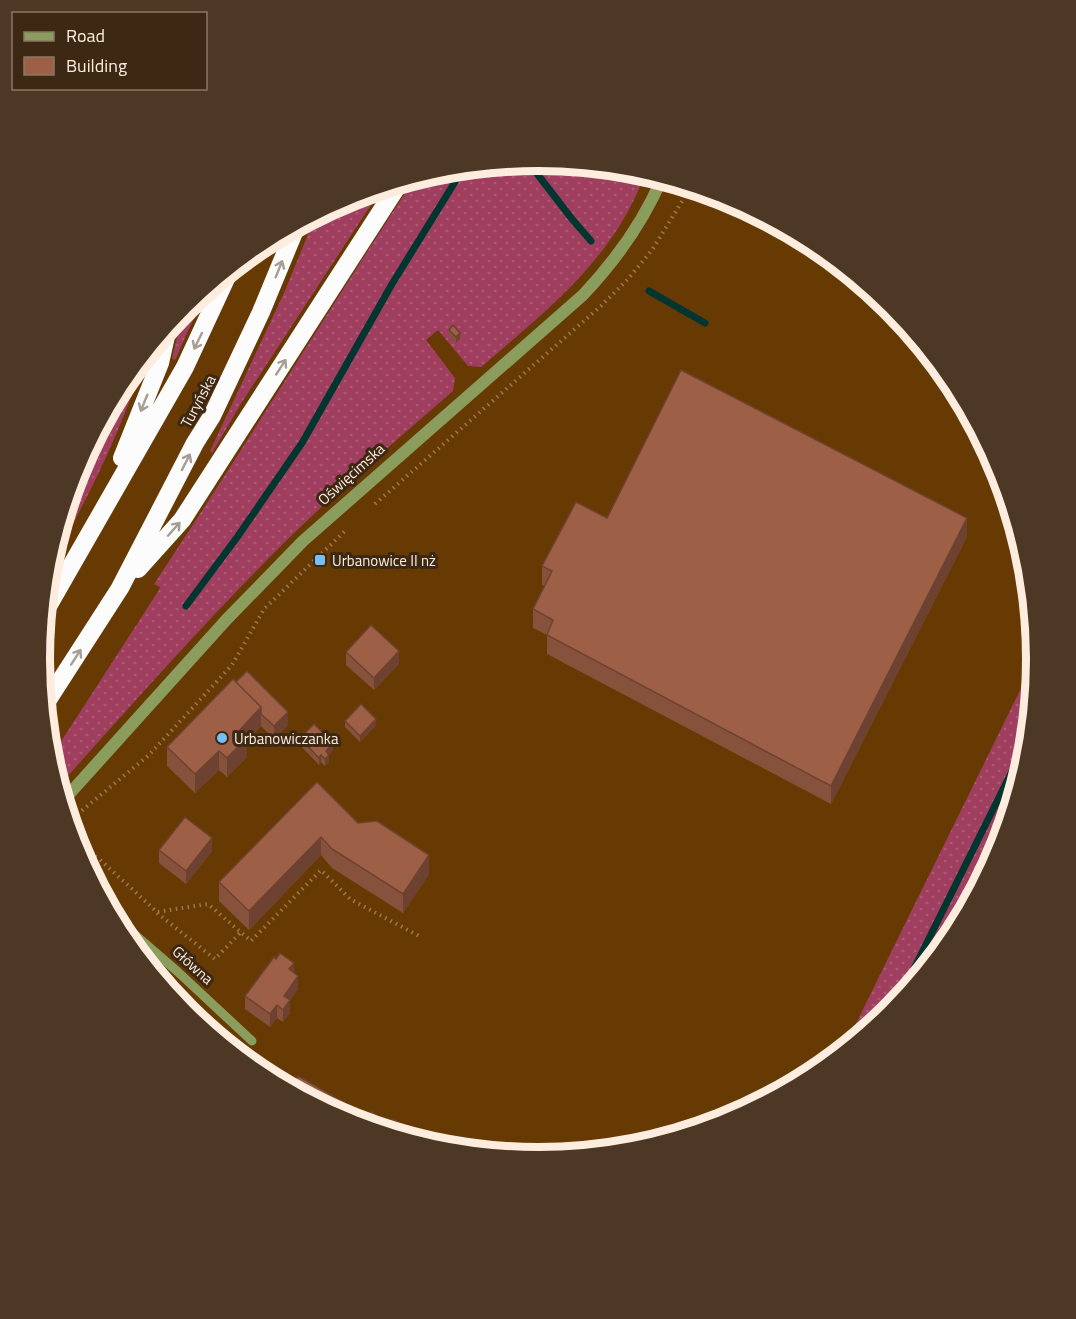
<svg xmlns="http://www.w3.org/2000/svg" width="1076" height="1319" font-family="'Titillium Web',sans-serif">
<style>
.grass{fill:url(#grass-dots)}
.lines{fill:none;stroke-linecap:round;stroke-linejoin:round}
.stream{stroke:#00362f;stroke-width:7}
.path{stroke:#9c784f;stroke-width:4;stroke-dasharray:1.5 4.5;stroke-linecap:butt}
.lane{stroke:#8a9d5d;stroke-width:9}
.street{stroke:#8a9d5d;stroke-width:12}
.highway{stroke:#fcfcfc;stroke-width:18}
.wall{fill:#87523c}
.shaded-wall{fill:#6e4231}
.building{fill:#9d5f46;stroke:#6e4231;stroke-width:1.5}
.oneway{stroke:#a69d94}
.poi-dot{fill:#76c0f7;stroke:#3d2814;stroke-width:2}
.labels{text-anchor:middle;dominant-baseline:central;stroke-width:6;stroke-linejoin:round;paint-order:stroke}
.street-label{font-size:15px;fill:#feeddf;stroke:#3d2814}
.poi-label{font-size:15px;fill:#feeddf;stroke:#3d2814;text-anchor:start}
.rim{fill:none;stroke:#feeddf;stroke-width:8}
</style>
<defs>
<pattern id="grass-dots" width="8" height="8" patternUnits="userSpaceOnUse" patternTransform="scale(1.5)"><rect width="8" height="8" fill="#9f3e5e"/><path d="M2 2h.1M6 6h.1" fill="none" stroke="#ad5a75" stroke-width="1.8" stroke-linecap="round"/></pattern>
</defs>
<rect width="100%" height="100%" fill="#683a03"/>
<!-- grass -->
<path class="grass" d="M538 161 636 170 645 173C616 257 546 311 481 367L468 366 438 330 426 340 455 378 453 391C398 439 342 486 290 537 209 617 134 702 58 787L49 760 159 590 160 587 154 584C243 450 327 312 415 178L441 170Z
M382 188 242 402 212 453 210 451 284 293 316 215 347 198Z
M207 289 175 360 172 358 184 309Z
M146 355C121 431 89 498 48 568L77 468 123 382Z
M1037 656 1027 757 999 851 953 937 891 1013 842 1052Z"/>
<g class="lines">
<!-- stream -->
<path class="stream" d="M528 162 572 219 591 241
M649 291 705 323
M186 606 238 536 302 443 392 284 458 177 467 167
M894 1009 1030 735"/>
<!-- path -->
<path class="path" d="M375 504 601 306 628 279 652 250 691 187
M68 822 149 755 232 665 264 609 347 529
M78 852 97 857 157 912 208 904 251 941 321 870 350 899 419 936
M157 913 215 959 241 932"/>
<!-- lane -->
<path class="lane" d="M111 914 178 972 252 1041"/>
<!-- street -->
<path class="street" d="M62 802 227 619 303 541 583 295C616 260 643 223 662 178"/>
<!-- highway -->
<path class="highway" d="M122 458 160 363 168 327
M138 569 182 520 400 182
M43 615 185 367 230 270
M44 706 120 588 195 443 212 416 261 312 297 225"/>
</g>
<!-- wall -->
<path class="wall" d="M449 330 460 339 456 343 449 336Z
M607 518 967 537 831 804 547 654V635L533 628V609L544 586 542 585V566Z
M346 652 399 664 374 690 346 665Z
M236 682 288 725 274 739 261 726 247 741V757L227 777 219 770 195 793 167 766V747Z
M345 721 376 725 360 742 345 727Z
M300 738 333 750 329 755V762L325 766 321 762 319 765 300 745Z
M317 782 358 823 429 874 403 913 332 868 321 855 249 930 219 901V882Z
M159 850 212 851 186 884 159 863Z
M294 972 298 989 290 1000V1013L283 1022 277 1018 270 1027 245 1009V996Z"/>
<!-- shaded-wall -->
<path class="shaded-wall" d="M460 333V339L456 343V337Z
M967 518V537L831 804V786Z
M399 651V664L374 690V678Z
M261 707V726L247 741V757L227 777V758L239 731Z
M288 712V725L274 739V726Z
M376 719V725L360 742V736Z
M333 743V750L326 758V751Z
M219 751V770L195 793V774Z
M321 755V762L319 765V758Z
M329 755V762L325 766V759Z
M321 837V855L249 930V911Z
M212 838V851L186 884V871Z
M429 855V874L403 913V894Z
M294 963V976L289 969Z
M298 976V989L284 1009V996Z
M290 1000V1013L283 1022V1010Z
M277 1005V1018L270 1027V1014Z
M345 1103V1116L343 1119 338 1116Z"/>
<!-- building -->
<path class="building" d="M453 325 460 333 456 337 449 330Z
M681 370 967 518 831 786 547 635 553 620 533 609 552 571 542 566 576 502 607 518Z
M371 625 399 651 374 678 346 652Z
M247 671 288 712 274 726 261 714V707L236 682Z
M233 679 261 707 239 731 247 738 227 758 219 751 195 774 167 747Z
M361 704 376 719 360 736 345 721Z
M314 724 333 743 326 751 329 755 325 759 321 755 319 758 300 738Z
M317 782 358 823 377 821 429 855 403 894 332 849 321 837 249 911 219 882Z
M185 817 212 838 186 871 159 850Z
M280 953 294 963 289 969 298 976 284 996 290 1000 283 1010 277 1005 270 1014 245 996 274 957 276 959Z
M298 1076 345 1103 338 1116 290 1090Z
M371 1112 390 1124 384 1132 363 1125Z
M392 1119 442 1149 384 1132Z"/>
<!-- one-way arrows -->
<defs><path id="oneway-shaft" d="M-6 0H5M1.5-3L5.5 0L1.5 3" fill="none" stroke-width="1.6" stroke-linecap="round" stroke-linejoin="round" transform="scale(1.5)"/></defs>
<g class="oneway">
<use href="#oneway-shaft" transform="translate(279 269) rotate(-68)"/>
<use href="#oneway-shaft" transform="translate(198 341) rotate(116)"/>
<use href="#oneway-shaft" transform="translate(281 367) rotate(-57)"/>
<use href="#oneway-shaft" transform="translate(144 403) rotate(112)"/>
<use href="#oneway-shaft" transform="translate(186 462) rotate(-63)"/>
<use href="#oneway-shaft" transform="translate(174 529) rotate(-48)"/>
<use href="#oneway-shaft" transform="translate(76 657) rotate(-57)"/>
</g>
<!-- markers -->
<g class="poi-dot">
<rect x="314" y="554" width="12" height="12" rx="3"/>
<circle cx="222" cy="738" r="6"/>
</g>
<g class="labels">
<!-- street labels -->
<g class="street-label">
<text transform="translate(198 401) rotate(-62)">Turyńska</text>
<text transform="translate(351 474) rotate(-42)">Oświęcimska</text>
<text transform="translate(193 965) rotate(42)">Główna</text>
</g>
<!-- poi labels -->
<g class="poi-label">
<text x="332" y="560">Urbanowice II nż</text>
<text x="234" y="738">Urbanowiczanka</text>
</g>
</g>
<!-- crop -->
<path d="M0 0H1076V1319H0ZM50 659a488 488 0 1 1 976 0a488 488 0 1 1-976 0Z" fill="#4c3824" fill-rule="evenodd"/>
<path class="rim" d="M50 659a488 488 0 1 1 976 0a488 488 0 1 1-976 0Z"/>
<!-- legend -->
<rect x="12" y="12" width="195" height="78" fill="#3d2814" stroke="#8a7765" stroke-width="1.5"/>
<rect x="24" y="32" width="30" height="9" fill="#8a9d5d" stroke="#8a7765" stroke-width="1.5"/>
<text x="66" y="42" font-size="18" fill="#feeddf">Road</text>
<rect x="24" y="57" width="30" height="18" fill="#9d5f46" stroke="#8a7765" stroke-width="1.5"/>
<text x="66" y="72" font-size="18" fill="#feeddf">Building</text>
</svg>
